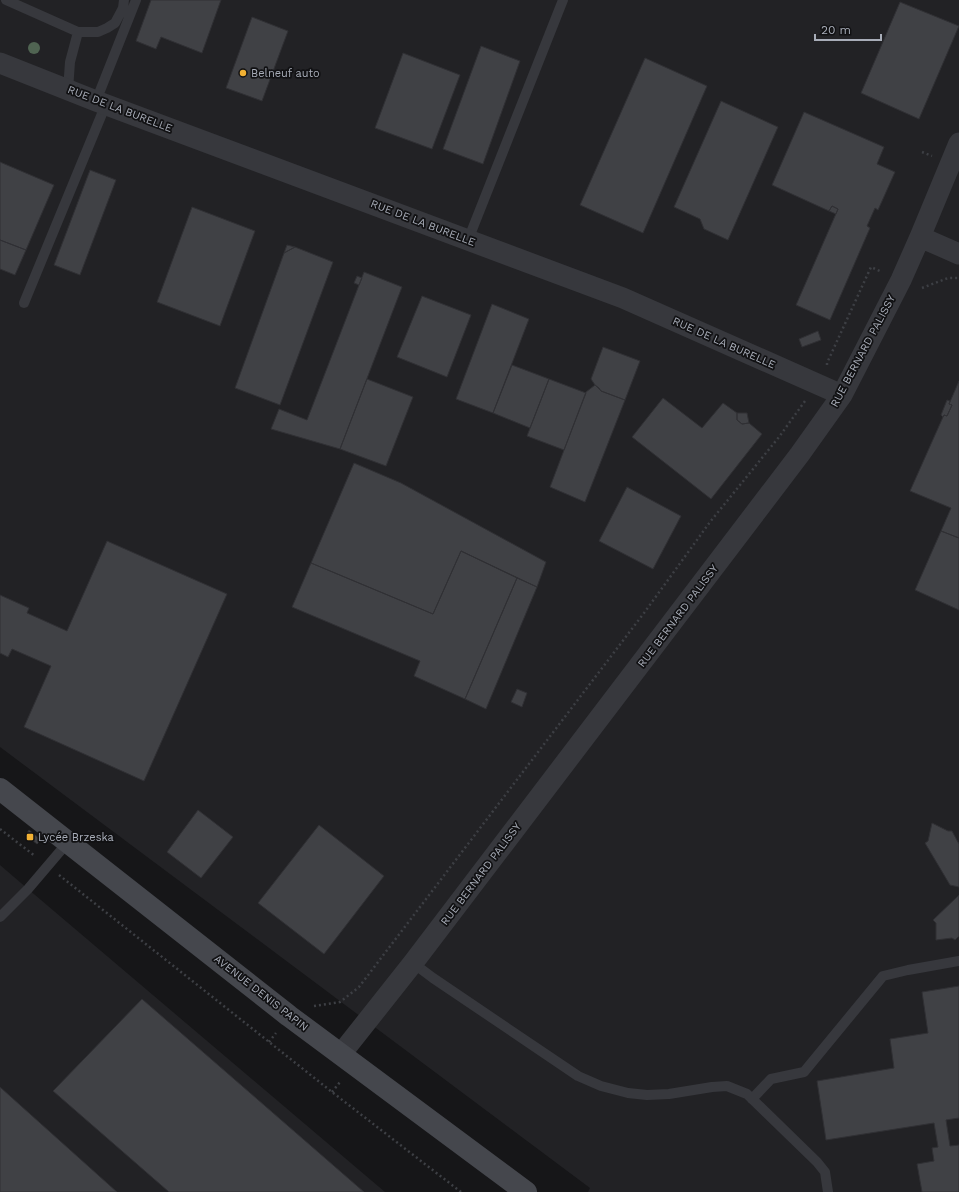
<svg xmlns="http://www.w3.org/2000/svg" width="959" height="1192" font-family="'Work Sans',sans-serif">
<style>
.built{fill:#222225}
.building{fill:#404145;stroke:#303034}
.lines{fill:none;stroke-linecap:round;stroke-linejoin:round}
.path{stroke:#3d3f44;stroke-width:2.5;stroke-dasharray:2 3;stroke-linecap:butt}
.lane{stroke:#37383d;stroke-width:10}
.street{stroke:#37383d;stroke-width:21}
.secondary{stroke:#45474d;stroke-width:22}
.tree{fill:#506452}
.poi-dot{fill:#f2b134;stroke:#111113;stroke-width:1.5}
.labels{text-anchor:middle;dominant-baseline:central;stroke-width:3.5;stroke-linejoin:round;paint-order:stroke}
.poi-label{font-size:11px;fill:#a8adb8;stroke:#111113;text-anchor:start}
.street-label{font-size:11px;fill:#a8adb8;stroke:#111113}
</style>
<rect width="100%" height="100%" fill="#161618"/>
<!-- built -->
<path class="built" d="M0 0H959V1192H588L590 1188 0 747Z
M0 865 28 889 385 1192H0Z"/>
<!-- building -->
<path class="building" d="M151 0H221L202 53 161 37 156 49 136 41Z
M900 2 959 26 919 119 861 93Z
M252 17 288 31 262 101 226 88Z
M481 46 520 61 483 164 443 149Z
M403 53 460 75 432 149 375 128Z
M645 58 707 86 643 233 580 205Z
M721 101 778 127 728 240 704 229 700 219 674 207Z
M804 112 884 147 877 164 895 172 878 210 875 208 867 226 870 228 830 320 796 305 838 209 832 206 829 211 772 185Z
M0 162 54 185 26 250 0 240Z
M90 170 116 180 80 275 54 265Z
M832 206 838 209 836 214 829 211Z
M192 207 255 231 220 326 157 302Z
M0 240 26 250 15 275 0 269Z
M287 245 295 247 284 253Z
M295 247 333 262 280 405 235 388 284 253Z
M364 272 402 287 340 449 271 429 279 409 307 420Z
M357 276 362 278 359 285 354 283Z
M422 296 471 315 447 377 397 357Z
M492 304 529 319 493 413 456 399Z
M818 331 821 340 802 347 799 339Z
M603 347 640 361 625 400 601 391 599 388 595 385 591 379Z
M512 365 549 379 530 428 493 413Z
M367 379 413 397 386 466 340 449Z
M549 379 586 393 564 450 527 436Z
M959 381V538L941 531 951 508 910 491 943 417 944 415 947 416 952 405 949 404Z
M595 385 601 391 625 400 585 502 550 487 586 392Z
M663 398 702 428 723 403 737 413V420L742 424 749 423 762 434 711 499 632 437Z
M947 400 950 401 949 404 952 405 947 416 944 415 943 417 941 415Z
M737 413H747L749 423 742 424 737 420Z
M354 463 401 483 546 562 537 587 461 551 433 614 311 563Z
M627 487 681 516 653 569 599 541Z
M941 531 959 538V610L915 590Z
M107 541 227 594 144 781 24 727 51 666 12 649 8 657 0 653V595L29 608 27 613 67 631Z
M461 551 517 578 465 699 414 676 420 661 292 607 311 563 433 614Z
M517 578 537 587 486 709 465 699Z
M517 689 527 693 522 707 511 702Z
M198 810 233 837 201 878 167 852Z
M932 823 948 831H952L959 844V887L950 885 925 843 928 841Z
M319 825 384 876 324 954 258 903Z
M29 830 41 840 37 844 26 835Z
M959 895V936L955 940 952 938 936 940V923L933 920Z
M959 986V1118L946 1120 950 1146 959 1145V1192H922L917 1164 934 1161 932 1148 938 1147 934 1123 826 1140 817 1081 894 1068 890 1039 928 1033 922 992Z
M142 999 364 1192H169L53 1091Z
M0 1087 20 1105 117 1192H0Z"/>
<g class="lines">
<!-- path -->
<path class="path" d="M922 152 932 156
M922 288 948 278H959
M827 365V363L871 267 882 272
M0 829 35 856
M59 875 332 1092 461 1192
M314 1006 340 1002 359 987 644 613 710 522 779 437 805 401
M269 1042 276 1033
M332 1092 340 1082"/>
<!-- lane -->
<path class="lane" d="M6 0 78 32H98L107 28 115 23 123 8 124 0
M68 90 70 62 78 32
M96 101 136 0
M468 240 563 0
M24 303 106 104
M0 917 28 889 68 842
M413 963 433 978 578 1076 601 1086 628 1093 647 1095 669 1094 712 1087 727 1086 747 1094 817 1162 825 1172 828 1192
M752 1099 771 1079 804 1072 883 976 908 970 959 961"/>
<!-- street -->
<path class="street" d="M0 63 96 101 623 298 842 395
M920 237 959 254
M341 1054 413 963 800 454 842 395 901 280 920 237 959 143"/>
<!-- secondary -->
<path class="secondary" d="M0 789 289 1016 526 1192"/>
</g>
<!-- trees -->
<circle class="tree" cx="34" cy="48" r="6"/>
<!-- markers -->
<g class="poi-dot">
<circle cx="243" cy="73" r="4"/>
<rect x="26" y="833" width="8" height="8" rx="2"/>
</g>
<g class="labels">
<!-- poi labels -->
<g class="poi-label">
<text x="251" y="73">Belneuf auto</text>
<text x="38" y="837">Lycée Brzeska</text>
</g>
<!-- street labels -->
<g class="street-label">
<text transform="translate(120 109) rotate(21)">RUE DE LA BURELLE</text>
<text transform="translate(423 223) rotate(21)">RUE DE LA BURELLE</text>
<text transform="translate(724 343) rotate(24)">RUE DE LA BURELLE</text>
<text transform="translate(863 351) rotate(-62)">RUE BERNARD PALISSY</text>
<text transform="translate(678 616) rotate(-53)">RUE BERNARD PALISSY</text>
<text transform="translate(481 874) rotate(-53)">RUE BERNARD PALISSY</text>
<text transform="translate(261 993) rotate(38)">AVENUE DENIS PAPIN</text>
</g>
</g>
<!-- scale -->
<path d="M815 34v6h66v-6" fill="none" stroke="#a8adb8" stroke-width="2"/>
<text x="821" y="34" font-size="12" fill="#a8adb8" stroke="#111113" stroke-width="3" paint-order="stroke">20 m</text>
</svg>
